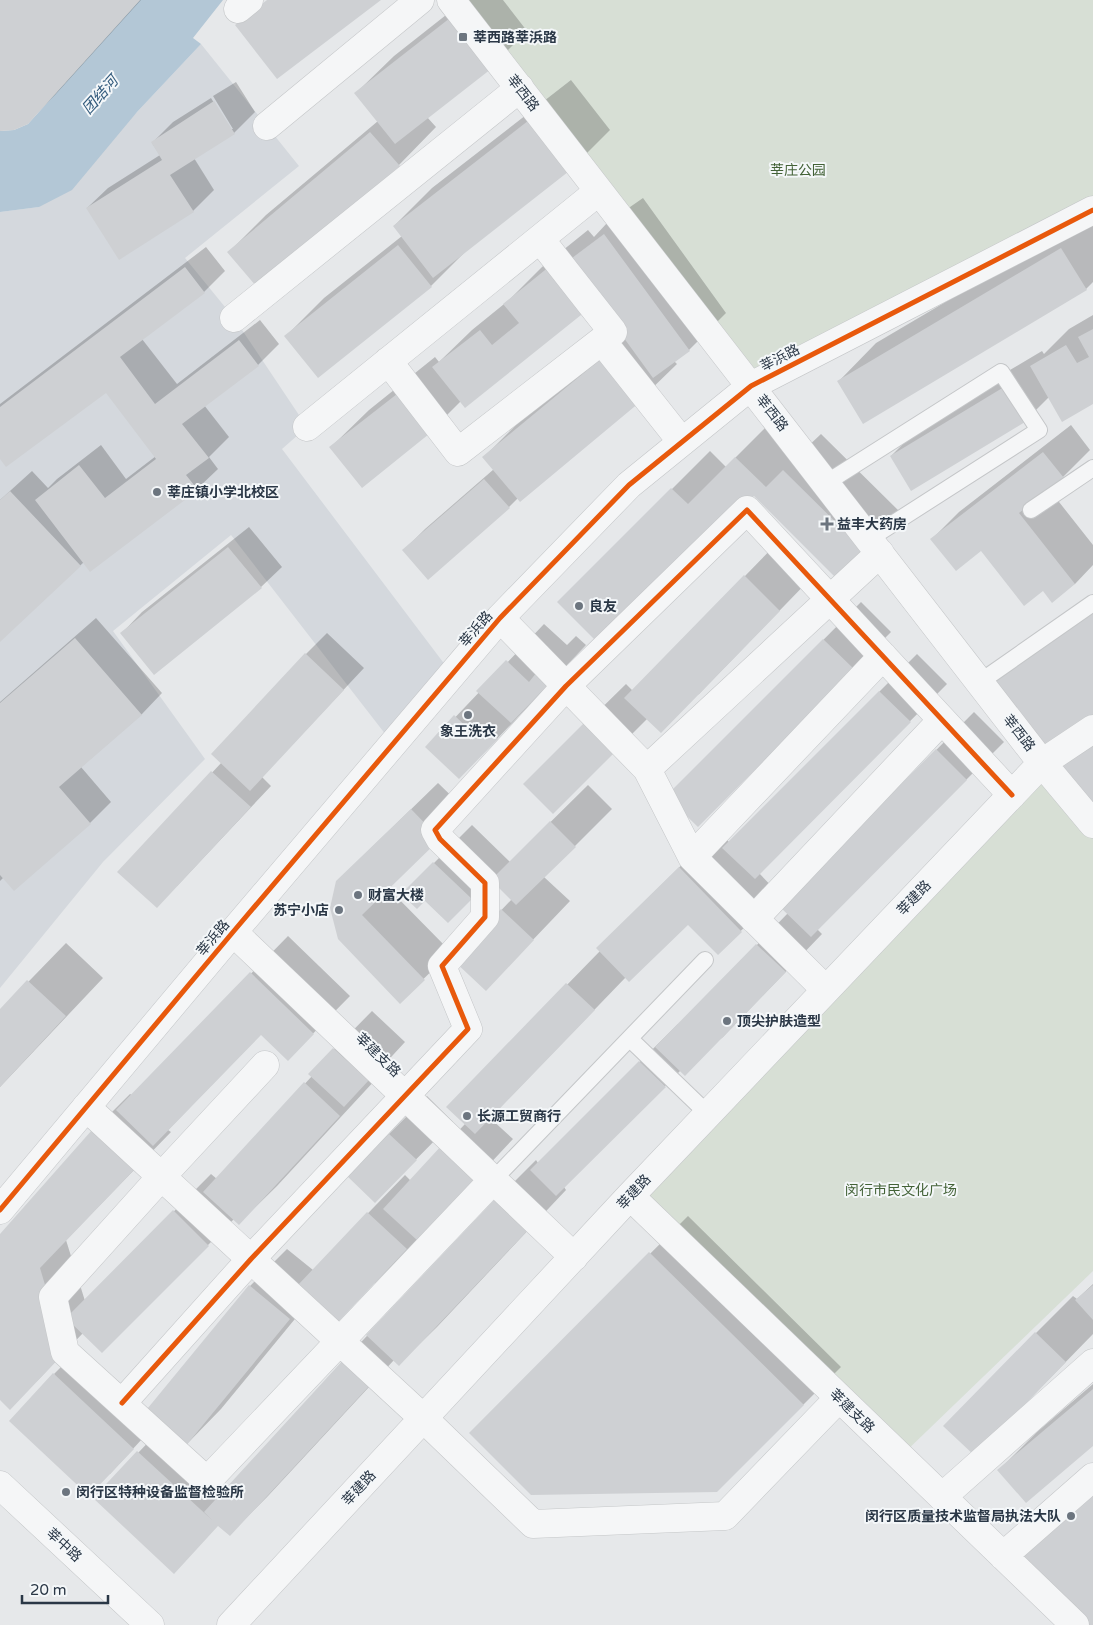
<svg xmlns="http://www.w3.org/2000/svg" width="1093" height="1625" font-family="'Varela Round','Noto Sans SC',sans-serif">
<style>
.built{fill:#d4d8dd}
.green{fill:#d7dfd5}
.water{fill:#b3c7d6}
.shadow{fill:#0003}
.building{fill:#ced0d3}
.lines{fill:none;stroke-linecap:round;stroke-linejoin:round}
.service-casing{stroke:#c4c6c8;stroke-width:18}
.minor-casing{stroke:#c4c6c8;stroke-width:29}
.service{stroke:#f5f6f7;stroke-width:16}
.minor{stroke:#f5f6f7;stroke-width:28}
.cycleway-casing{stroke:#f4f7f9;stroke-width:8}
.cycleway{stroke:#e8590c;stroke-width:5}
.poi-dot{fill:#6c757f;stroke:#f4f7f9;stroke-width:2}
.labels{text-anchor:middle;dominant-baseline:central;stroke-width:4;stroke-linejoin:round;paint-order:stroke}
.poi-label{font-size:14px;font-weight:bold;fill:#2a3746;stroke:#f4f7f9;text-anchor:start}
.street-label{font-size:14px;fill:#2a3746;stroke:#f4f7f9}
.park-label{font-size:14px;fill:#436237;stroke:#f4f7f9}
.water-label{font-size:15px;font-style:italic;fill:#325a7c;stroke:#f4f7f9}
</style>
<rect width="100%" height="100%" fill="#e6e8ea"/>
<!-- built -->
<path class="built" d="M201 44 299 166 185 258 234 318 307 427 282 449 452 674 393 744 231 535 113 631 205 759 103 862 0 988V212L39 207 137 112Z"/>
<!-- green -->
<path class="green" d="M451 0H1093V210L751 386Z
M1042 763 1093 824V1271L900 1457 630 1196Z"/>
<!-- water -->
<path class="water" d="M140 0H223L193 38 201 44 137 112 72 190 39 207 0 212V131L14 130 28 124Z"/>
<!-- shadow -->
<path class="shadow" d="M0 0H141L55 95 27 123 0 129Z
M465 0H503L527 31 490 68 427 117 436 127 399 165 229 252 266 215 378 121 356 93 394 56Z
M571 80 610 130 572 168 468 249 431 286 286 336 324 298 402 236 394 226 432 188Z
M236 82 255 112 234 133 194 158 214 190 193 211 87 208 108 188 160 155 152 143 173 122 211 98 230 129H233L213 96Z
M643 198 726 313 689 350 674 361 677 364 639 401 518 498 509 507 404 550 425 529 494 469 484 457 522 419 624 335 597 298 461 401 429 433 331 447 369 410 435 357 439 362 472 330 509 300 542 267 588 230 594 237 607 223Z
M1093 215V282L1086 289 839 381 876 343Z
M206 247 225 271 204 292 142 339 177 384 260 320 279 344 258 365 204 405 229 437 209 457 218 469 197 489 84 562 0 640V500L32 471 48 488 57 479 101 445 126 479 156 456 106 391 0 457V404Z
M1093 315V402L1049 397 1025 421 891 456 929 418 1042 351 1044 354 1069 329Z
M773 420 804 450 821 434 900 512 836 576 754 494 559 602 710 451 726 467Z
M1071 425 1090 450 1063 477 1048 488 1093 545V565L1075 584 1044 590 981 550 932 539 959 512Z
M249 527 282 567 261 587 122 633 142 612Z
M782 538 817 572 699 694 647 719 553 813 524 784 626 684 633 691Z
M861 602 891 632 698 826 668 796Z
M96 618 162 693 142 714 81 767 111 802 90 823 14 889 4 877 0 881V702Z
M544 624 567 645 576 636 586 645 497 739 427 747Z
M327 633 364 668 262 777 271 786 177 886 119 872 222 762 306 654Z
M917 654 947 684 759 873 779 894 718 953 688 923 626 977 490 1118 513 1139 455 1201 375 1283 313 1297 221 1409 184 1447 250 1286 287 1249 313 1270 405 1175 411 1181 465 1124 448 1107 600 951 635 911 717 830 729 842Z
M974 712 1004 742 817 929 822 934 723 1037 681 1070 564 1187 566 1190 437 1327 399 1364 394 1360 268 1496 230 1534 219 1525 95 1498 159 1431 224 1492 345 1359 498 1198 536 1160 538 1163 678 1024 679 1025 788 913 781 906Z
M438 783 467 811 388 888 451 952 400 1002 339 938 365 854Z
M588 785 612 809 544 877 570 901 486 989 454 960 512 899 491 879 448 922 425 900 403 894 472 825 510 862Z
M288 936 350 996 288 1059 262 1033 168 1130 171 1132 66 1240 85 1301 211 1174 217 1179 312 1076 310 1074 372 1011 405 1042 381 1068 377 1078 277 1186 239 1223 234 1219 102 1351 83 1333 37 1381 0 1399V1236L93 1131 130 1094 132 1095Z
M66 943 103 978 0 1087V1011Z
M427 1096 453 1122 375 1201 348 1175Z
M688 1216 841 1367 717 1491 470 1433Z
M1093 1284V1334L1012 1417 1036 1333 1073 1296 1077 1299Z
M75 1353 153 1427 110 1474 54 1374Z
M1093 1384V1445L999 1470 1037 1432Z"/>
<!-- building -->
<path class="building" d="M0 0H140L28 124 14 130 0 131Z
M267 0H381L277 79 235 25Z
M450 18 491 69 395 144 354 93Z
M214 101 235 134 170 175 194 212 119 260 86 208 162 160 151 142Z
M533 117 573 168 433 278 393 226Z
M370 132 400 166 256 286 227 252Z
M604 234 690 351 653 378 568 261Z
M398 245 432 287 318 378 284 336Z
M1061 248 1087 290 863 424 837 381Z
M550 266 586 311 465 408 432 367 480 330 492 345 519 323 503 304Z
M185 267 205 293 120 357 155 404 239 340 259 366 182 424 209 458 186 475 198 490 90 572 35 500 79 465 105 498 156 459 106 393 6 467 0 459V407Z
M1093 329V404L1062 422 1030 366 1066 345 1077 363 1089 357 1078 337Z
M603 357 640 402 520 502 482 457Z
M1004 387 1025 422 911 491 890 456Z
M397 394 429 434 362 488 329 447Z
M1043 452 1064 478 1019 513 1075 584 1052 603 1043 591 1024 606 981 551 956 571 930 539Z
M735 457 766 487 783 470 864 550 836 578 754 496 714 536 596 641 557 602 671 488 688 504Z
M484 479 510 508 428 580 402 550Z
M10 491 81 566 0 642V500Z
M228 547 262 588 154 675 120 633Z
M744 575 780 611 661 733 624 698Z
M1093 603V824L980 682Z
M75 638 142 715 59 787 91 824 14 891 0 875V703Z
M823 639 855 670 698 827 666 796Z
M305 653 344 690 250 791 211 754Z
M506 660 529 682 537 672 549 684 511 723 476 691Z
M879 691 911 722 755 879 722 848Z
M454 715 477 737 486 728 498 739 459 779 425 747Z
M587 720 617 750 553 814 523 784Z
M936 749 967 780 811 937 779 906Z
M211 771 251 807 157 908 117 872Z
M411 809 440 839 362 915 425 980 400 1004 338 939 330 908 336 881Z
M550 821 576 847 516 905 491 880Z
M433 862 472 899 448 923 425 901 417 909 401 894Z
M679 867 742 932 718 955 688 925 629 982 596 948Z
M501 909 534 940 486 991 453 960Z
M756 944 786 972 685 1076 655 1047Z
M250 972 314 1034 288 1061 261 1035 153 1146 116 1110Z
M27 980 66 1016 0 1087V1009Z
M566 983 595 1010 475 1134 446 1107Z
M333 1048 369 1080 344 1107 308 1074Z
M639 1061 666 1087 556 1196 530 1170Z
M304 1082 340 1116 239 1225 203 1192Z
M92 1130 134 1170 40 1268 65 1352 10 1410 0 1400V1234Z
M388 1133 417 1160 375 1203 346 1175Z
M442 1145 477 1177 418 1241 383 1209Z
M497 1197 530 1228 399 1366 366 1335Z
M173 1210 209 1246 102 1353 66 1318Z
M367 1212 407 1249 338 1322 298 1285Z
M649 1252 804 1405 717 1492 531 1495 469 1433Z
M249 1285 290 1319 184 1448 143 1414Z
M1093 1285V1320L1075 1300Z
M1035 1332 1066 1362 975 1456 943 1426Z
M345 1358 372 1383 230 1536 218 1526 174 1574 93 1498 137 1451 212 1520 204 1512Z
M53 1373 134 1449 89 1496 9 1421Z
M1093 1389V1446L1026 1503 997 1470Z
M1093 1477V1625H1075L1003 1556Z"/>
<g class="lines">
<!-- service casing -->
<g class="service-casing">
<path id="service" d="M826 483 1001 372 1039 430 869 539
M1031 510 1093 468
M980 682 1093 603
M630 1039 708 1114
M493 1180 705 960"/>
</g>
<!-- minor casing -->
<g class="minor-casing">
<path id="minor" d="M451 0 1042 763 1093 824
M238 9 249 0
M267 126 420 0
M234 318 520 88
M602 341 682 442
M388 361 458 452 613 332 540 239
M307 427 599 191
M500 618 647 769 692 857 826 990
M647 769 880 553
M692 857 883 656
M754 919 942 720
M233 932 574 1257
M265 1065 161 1177 53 1297 65 1352 207 1481 493 1180
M86 1107 423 1418 533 1524 725 1516 839 1398
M630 1196 1075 1625
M0 1210 233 932 500 618 629 485 751 386 1093 210
M122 1403 251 1259 468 1029 442 966 485 917V883L440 839 435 830 566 686 747 510 1012 795
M0 1485 150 1625
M942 1497 1093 1363
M1003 1556 1093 1477
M231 1625 630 1196 1042 763 1093 729"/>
</g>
<!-- service -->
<use href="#service" class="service"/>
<!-- minor -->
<use href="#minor" class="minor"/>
<!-- cycleway casing -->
<g class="cycleway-casing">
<path id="cycleway" d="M0 1210 233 932 500 618 629 485 751 386 1093 210
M122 1403 251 1259 468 1029 442 966 485 917V883L440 839 435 830 566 686 747 510 1012 795"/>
</g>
<!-- cycleway -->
<use href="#cycleway" class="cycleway"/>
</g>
<!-- markers -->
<g class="poi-dot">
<rect x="458" y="32" width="10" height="10" rx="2.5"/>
<circle cx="157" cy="492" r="5"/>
<path d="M824.5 516.5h5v5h5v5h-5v5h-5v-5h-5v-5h5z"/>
<circle cx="579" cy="606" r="5"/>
<circle cx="468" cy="715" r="5"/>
<circle cx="358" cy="895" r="5"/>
<circle cx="339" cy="910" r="5"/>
<circle cx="727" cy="1021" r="5"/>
<circle cx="467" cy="1116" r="5"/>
<circle cx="66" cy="1492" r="5"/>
<circle cx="1071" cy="1516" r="5"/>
</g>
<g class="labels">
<!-- poi labels -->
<g class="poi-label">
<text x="473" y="37">莘西路莘浜路</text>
<text x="167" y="492">莘庄镇小学北校区</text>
<text x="837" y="524">益丰大药房</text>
<text x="589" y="606">良友</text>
<text x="468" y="731" text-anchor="middle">象王洗衣</text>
<text x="368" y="895">财富大楼</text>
<text x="329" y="910" text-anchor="end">苏宁小店</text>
<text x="737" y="1021">顶尖护肤造型</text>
<text x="477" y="1116">长源工贸商行</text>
<text x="76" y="1492">闵行区特种设备监督检验所</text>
<text x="1061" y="1516" text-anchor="end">闵行区质量技术监督局执法大队</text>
</g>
<!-- street labels -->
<g class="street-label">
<text transform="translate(523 93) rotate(52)">莘西路</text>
<text transform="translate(780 358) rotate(-27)">莘浜路</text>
<text transform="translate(772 413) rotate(52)">莘西路</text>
<text transform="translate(476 629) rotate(-49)">莘浜路</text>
<text transform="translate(1019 733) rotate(52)">莘西路</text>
<text transform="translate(914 898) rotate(-46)">莘建路</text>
<text transform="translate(213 938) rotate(-50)">莘浜路</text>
<text transform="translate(378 1055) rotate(44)">莘建支路</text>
<text transform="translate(634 1192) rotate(-47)">莘建路</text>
<text transform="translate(852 1411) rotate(44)">莘建支路</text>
<text transform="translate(359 1488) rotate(-47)">莘建路</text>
<text transform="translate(64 1545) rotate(43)">莘中路</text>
</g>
<!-- park labels -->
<g class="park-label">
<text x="798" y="170">莘庄公园</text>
<text x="901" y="1190">闵行市民文化广场</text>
</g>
<!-- water labels -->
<g class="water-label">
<text transform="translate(100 95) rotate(-48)">团结河</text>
</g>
</g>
<!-- scale -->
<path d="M22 1595v8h86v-8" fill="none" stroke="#2a3746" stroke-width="2.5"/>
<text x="30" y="1595" font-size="15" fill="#2a3746" stroke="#f4f7f9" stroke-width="4" paint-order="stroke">20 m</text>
</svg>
